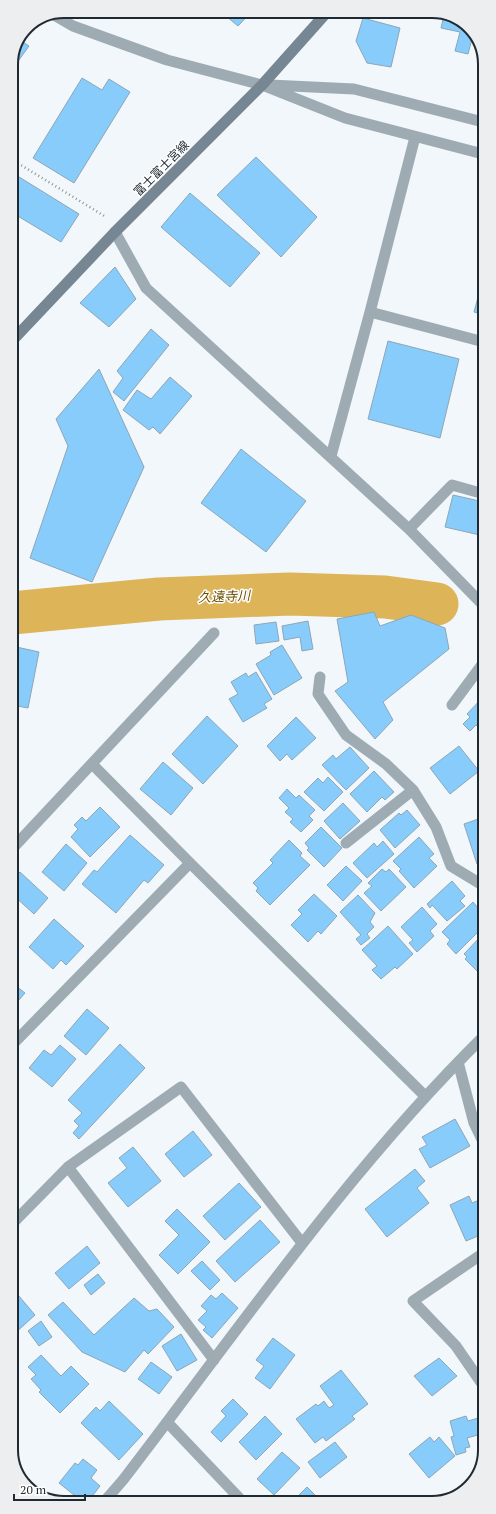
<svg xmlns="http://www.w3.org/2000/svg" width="496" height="1514" font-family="'PT Serif','Noto Sans JP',serif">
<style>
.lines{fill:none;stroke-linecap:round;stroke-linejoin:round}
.river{stroke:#deb458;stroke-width:43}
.building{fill:#87ccfb;stroke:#8da6b7}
.path{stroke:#8c9499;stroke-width:2.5;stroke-dasharray:1 3;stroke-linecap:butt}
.minor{stroke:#9fabb3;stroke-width:11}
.tertiary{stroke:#9fabb3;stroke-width:11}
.secondary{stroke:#768692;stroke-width:11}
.labels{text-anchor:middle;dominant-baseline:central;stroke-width:3;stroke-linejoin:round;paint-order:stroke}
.street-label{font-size:12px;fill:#202a32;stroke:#fff}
.water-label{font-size:13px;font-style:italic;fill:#6b5003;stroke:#fff}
.rim{fill:none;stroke:#202a32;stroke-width:2}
</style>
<rect width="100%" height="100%" fill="#f1f7fa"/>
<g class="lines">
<!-- river -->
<path class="river" d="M12 613 159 599 290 594 385 597 437 604"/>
</g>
<!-- building -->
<path class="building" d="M118 11H160L149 17 123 13Z
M220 11H252L238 26Z
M444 15 467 24 473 35 468 54 455 51 460 32 441 28Z
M363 18 400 28 391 67 367 63 356 41Z
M20 40 29 46 11 71V61Z
M82 78 102 90 109 79 130 92 74 183 33 158Z
M256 157 317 217 281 257 217 195Z
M11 172 79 214 61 242 11 212Z
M190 193 260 253 230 287 161 227Z
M115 267 136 299 109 327 80 303Z
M484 275V315L474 312Z
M151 329 169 345 124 401 113 392 123 378 117 371Z
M388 341 459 359 440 438 368 419Z
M99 369 144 467 92 582 30 558 68 446 56 419Z
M170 377 192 396 160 434 153 427 149 430 123 410 137 390 151 399Z
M241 449 306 501 266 552 201 503Z
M453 495 484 502V536L445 527Z
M374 612 380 626 411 615 445 628 449 649 383 702 393 720 375 739 335 691 348 682 337 619Z
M308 621 313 649 302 651 300 637 284 640 282 626Z
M276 622 279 641 256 644 254 625Z
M282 645 302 678 274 695 256 664 271 655 270 652Z
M12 646 39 652 28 708 12 705Z
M256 672 272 699 264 704 267 708 243 722 229 699 238 694 231 682 246 673 248 677Z
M484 696V732L476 725 470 731 463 724 470 717 467 714Z
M207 716 238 746 203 784 172 754Z
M296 717 316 738 292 760 287 754 280 761 267 746Z
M459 746 479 771 450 794 430 768Z
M350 747 369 768 346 790 322 765 333 755 336 759Z
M163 762 193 788 171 815 140 789Z
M374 771 394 792 385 800 382 797 367 812 350 794Z
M328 777 343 792 324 811 304 792 318 778 323 783Z
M287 789 296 798 299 795 315 810 309 816 313 820 301 832 290 822 293 819 285 812 289 808 279 798Z
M343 803 360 821 340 839 324 821Z
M100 807 120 827 90 857 71 837 78 829 74 825 82 817 86 821Z
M407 810 420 825 395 848 380 830 399 813 401 815Z
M484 817V862L477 864 464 824Z
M321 827 342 848 324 867 307 850 309 848 305 843Z
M130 835 164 865 148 883 144 880 116 913 82 884 94 870 97 872Z
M419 837 434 854 429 858 437 866 414 888 399 871 401 869 393 861Z
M289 840 302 853 300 856 310 865 270 905 256 891 258 888 253 883 273 863 270 860Z
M383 841 394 854 367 878 353 863 374 843 377 847Z
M66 844 87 863 64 891 42 872Z
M346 866 362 881 343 901 327 885Z
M382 869 386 872 389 869 406 887 381 911 364 893 372 886 368 883Z
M20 872 48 898 34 914 12 894V882Z
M452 881 465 896 460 901 465 906 447 921 432 905 430 908 427 904Z
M314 894 337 916 321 934 318 931 308 942 291 925 302 914 298 910Z
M358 895 375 913 370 922 374 927 367 934 370 938 361 945 356 939 361 935 340 912Z
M473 902 480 910 484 907V926L456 954 447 944 450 940 442 932Z
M422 907 437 924 430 931 434 936 417 952 409 943 413 940 401 927Z
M54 919 84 946 66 965 61 960 53 969 29 947Z
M388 926 413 954 397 969 395 967 381 979 372 970 377 966 362 950Z
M484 933V978L465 959 467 957 464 954Z
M12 983 25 993 12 1008Z
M87 1009 109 1028 86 1055 64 1036Z
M120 1044 145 1068 79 1139 73 1133 79 1126 74 1121 82 1113 68 1100Z
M60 1045 76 1059 52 1087 29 1068 44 1050 51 1055Z
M455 1119 470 1146 430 1168 419 1149 427 1145 422 1137Z
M193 1131 212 1155 184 1177 165 1154Z
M133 1147 161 1181 128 1207 108 1183 127 1168 119 1158Z
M415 1169 425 1181 417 1188 429 1203 387 1237 365 1209Z
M239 1183 261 1207 225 1240 203 1216Z
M469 1196 472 1203 484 1198 485 1199V1227L483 1228 485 1233 466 1241 450 1205Z
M177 1209 210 1242 178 1274 159 1255 179 1235 165 1221Z
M260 1220 280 1242 235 1282 216 1261Z
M87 1246 100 1263 69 1289 55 1273Z
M202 1261 220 1280 210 1290 191 1271Z
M98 1274 105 1283 91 1295 84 1285Z
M13 1289 35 1315 13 1335Z
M222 1293 238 1308 212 1338 203 1330 206 1327 198 1320 207 1311 201 1306 211 1295 216 1299Z
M134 1298 149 1311 157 1309 174 1327 148 1354 144 1350 125 1372 82 1352 48 1315 63 1302 94 1335Z
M41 1321 52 1337 39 1346 28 1331Z
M181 1334 197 1360 177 1371 162 1346Z
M273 1338 295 1355 270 1389 255 1378 264 1366 256 1360Z
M41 1355 61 1376 71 1366 89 1384 60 1413 39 1392 41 1390 31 1379 36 1375 28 1367Z
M439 1358 457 1376 432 1396 414 1376Z
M151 1362 172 1377 159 1394 138 1379Z
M341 1370 368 1404 352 1416 355 1419 326 1441 323 1437 315 1443 296 1419 316 1404 318 1406 324 1401 329 1408 334 1405 320 1386Z
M233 1399 248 1414 221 1442 211 1432 226 1416 221 1411Z
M109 1401 143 1434 119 1460 81 1423 96 1407 100 1411Z
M265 1416 282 1434 256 1460 239 1442Z
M466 1416 468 1421 485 1416V1433L467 1438 470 1447 465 1448 466 1452 456 1455 451 1437 454 1436 450 1421Z
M430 1437 434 1442 439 1437 455 1456 429 1478 409 1454Z
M335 1442 347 1457 320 1478 308 1462Z
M282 1452 300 1468 274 1495 257 1479Z
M83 1459 97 1470 91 1478 100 1486 87 1503H84L59 1483 75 1463 78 1465Z
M307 1487 322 1502H295L294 1500Z
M197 1497 202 1502H192Z"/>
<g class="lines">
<!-- path -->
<path class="path" d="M11 159 106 217"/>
<!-- minor -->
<path class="minor" d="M115 232 146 288 409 529 484 606
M370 312 484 342
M331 456 370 312 415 137
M409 529 452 485 484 494
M320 677 318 694 346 735 386 764 413 790 436 827 451 866 484 886
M452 705 484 662
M92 764 190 863 425 1096
M346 843 413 790
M12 849 214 633
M12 1045 190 863
M458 1062 474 1123 485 1146
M68 1167 214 1360
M12 1224 68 1167 181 1087 302 1243
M485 1252 413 1301 456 1346 485 1388
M167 1422 243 1502
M103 1503 123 1480C239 1329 348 1170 484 1036"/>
<!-- tertiary -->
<path class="tertiary" d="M54 15 73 26 167 60 262 85 345 118 483 154
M270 85 354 89 483 122"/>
<!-- secondary -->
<path class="secondary" d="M11 342 115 232 262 85 328 11"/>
</g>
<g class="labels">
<!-- street labels -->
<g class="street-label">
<text transform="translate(161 168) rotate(-45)">富士富士宮線</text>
</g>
<!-- water labels -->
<g class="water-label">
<text transform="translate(224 596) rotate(-2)">久遠寺川</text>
</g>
</g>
<!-- crop -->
<path d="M0 0H496V1514H0ZM64 18H432A46 46 0 0 1 478 64V1450A46 46 0 0 1 432 1496H64A46 46 0 0 1 18 1450V64A46 46 0 0 1 64 18Z" fill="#edeeef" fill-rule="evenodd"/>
<path class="rim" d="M64 18H432A46 46 0 0 1 478 64V1450A46 46 0 0 1 432 1496H64A46 46 0 0 1 18 1450V64A46 46 0 0 1 64 18Z"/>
<!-- scale -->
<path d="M14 1494v6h71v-6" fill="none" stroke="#202a32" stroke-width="2"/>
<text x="20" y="1494" font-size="12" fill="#202a32" stroke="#ffffff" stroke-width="3" paint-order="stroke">20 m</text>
</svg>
